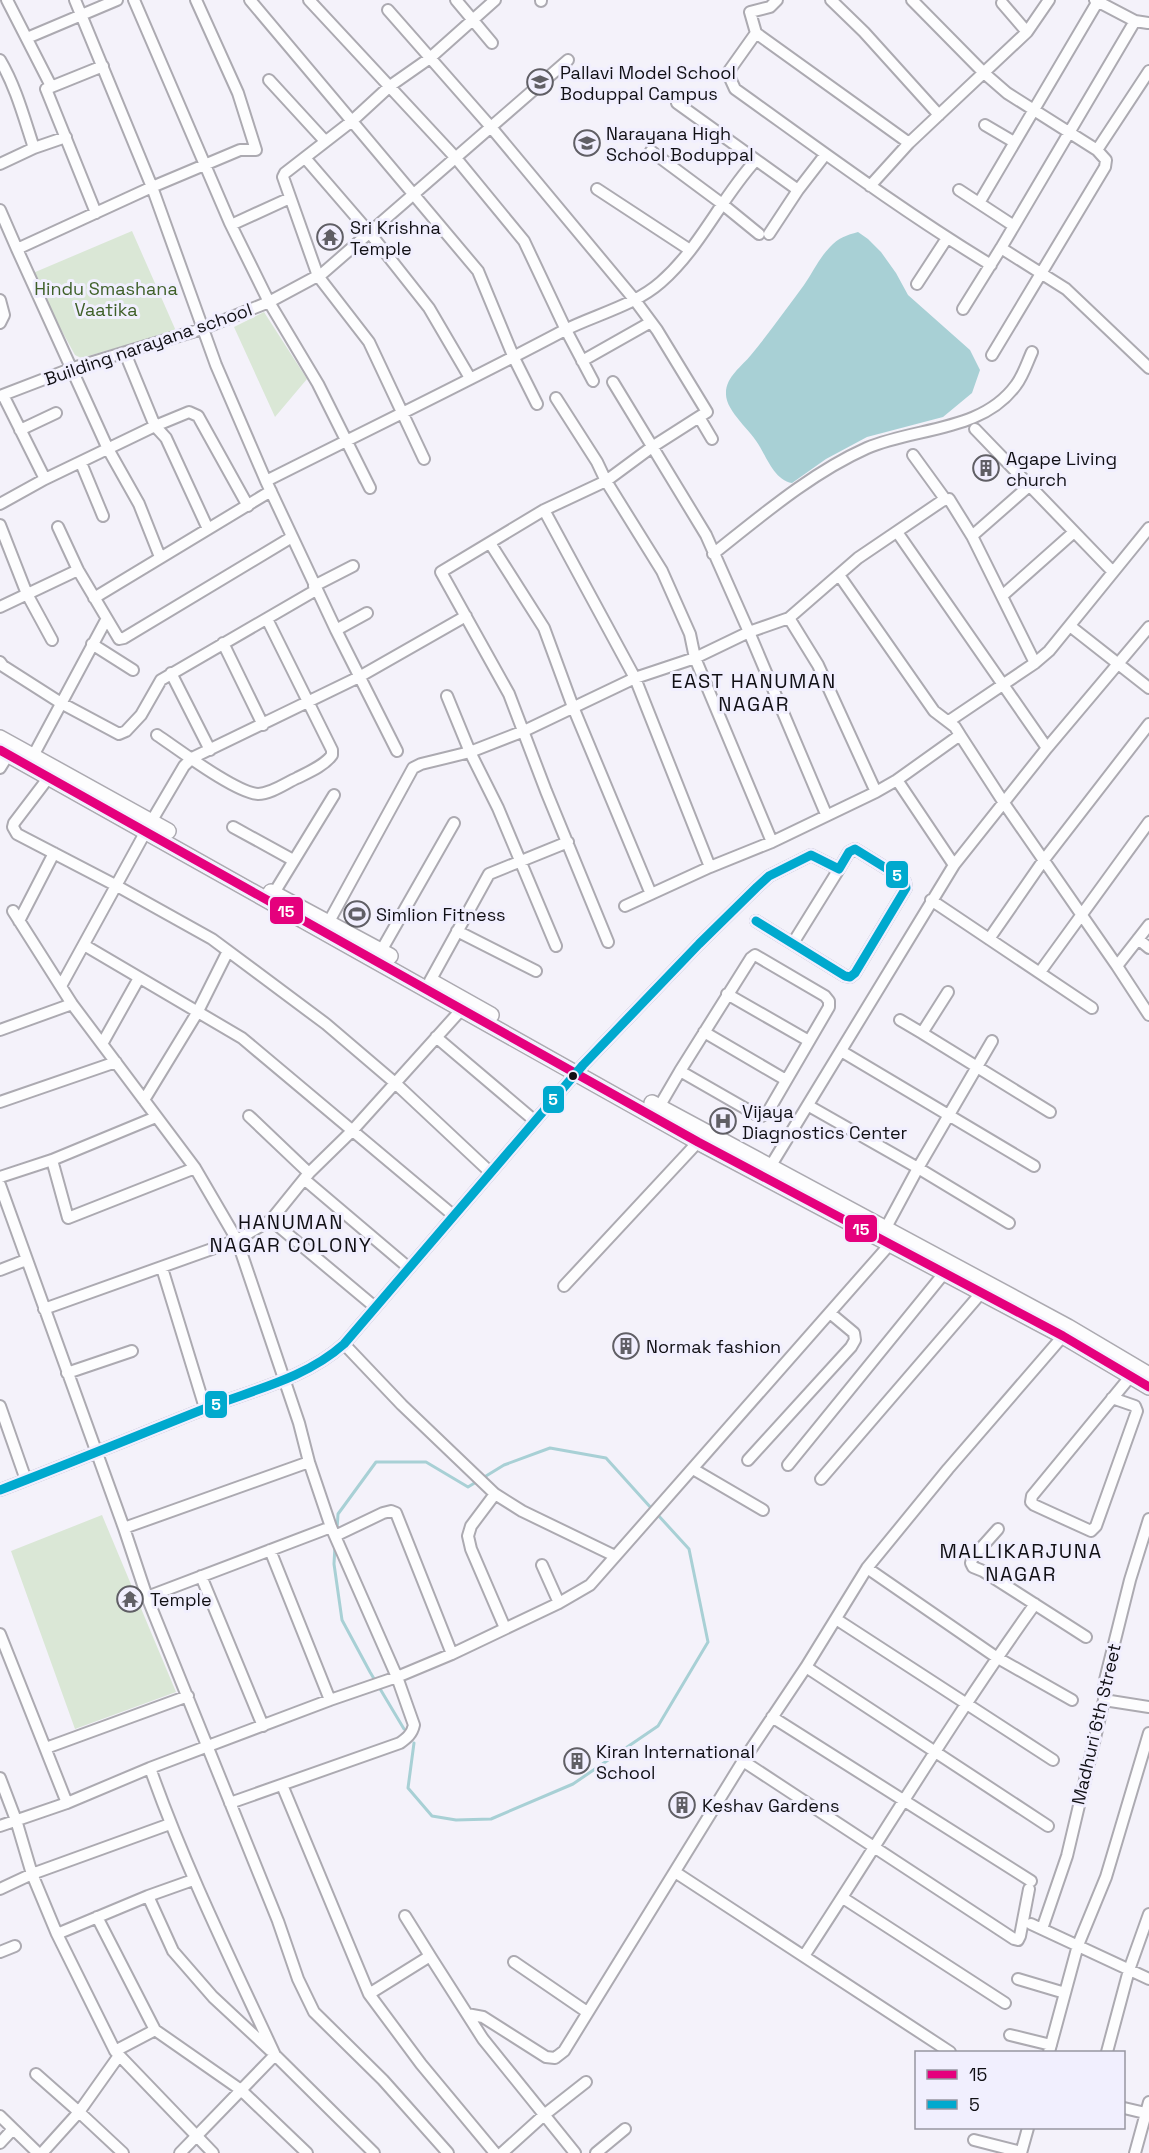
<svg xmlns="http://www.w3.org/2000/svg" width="1149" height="2153" font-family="'Space Grotesk',sans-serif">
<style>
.green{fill:#dae7d6}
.water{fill:#a8d0d5}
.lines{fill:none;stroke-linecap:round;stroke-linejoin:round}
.stream{stroke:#a8d0d5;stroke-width:3}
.street-casing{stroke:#acaab1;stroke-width:14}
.secondary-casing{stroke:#acaab1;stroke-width:18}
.street{stroke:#fdfdfe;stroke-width:10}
.secondary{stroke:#fdfdfe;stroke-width:15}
.bus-1-casing{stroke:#f1effe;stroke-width:14}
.bus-2-casing{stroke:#f1effe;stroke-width:14}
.bus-1{stroke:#e5007d;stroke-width:9}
.bus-2{stroke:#00a9ce;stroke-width:9}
.bus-dot{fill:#111015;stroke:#f1effe;stroke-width:2}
.labels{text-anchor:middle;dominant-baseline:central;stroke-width:6;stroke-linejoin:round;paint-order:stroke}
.poi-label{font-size:18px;fill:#111015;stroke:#f1effe;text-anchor:start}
.park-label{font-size:18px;fill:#3f6029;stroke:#f1effe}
.street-label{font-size:18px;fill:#111015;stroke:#f1effe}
.neighbourhood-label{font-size:20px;letter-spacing:1.5px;fill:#111015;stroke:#f1effe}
.line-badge{stroke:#f1effe;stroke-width:2}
.badge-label{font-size:16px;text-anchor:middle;font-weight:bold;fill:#fff}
</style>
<rect width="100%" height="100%" fill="#f4f2fa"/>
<!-- green -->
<path class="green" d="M132 231 176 331 81 358 75 355 46 302 33 273Z
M264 312 307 379 275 417 234 327Z
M102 1515 176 1692 75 1729 11 1551Z"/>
<!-- water -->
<path class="water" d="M858 232 868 239 881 252 896 273 908 295 970 350 980 370 972 393 943 417 867 437 826 459 792 483C776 481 767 459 760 447 752 431 725 411 726 393 726 377 742 366 751 355 769 333 787 308 804 285 813 272 819 258 830 247 838 238 847 235 858 232Z"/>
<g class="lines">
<!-- stream -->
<path class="stream" d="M337 1530 338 1514 376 1462H426L468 1487 504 1465 550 1448 606 1458 652 1509
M335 1545 334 1564 342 1620 370 1672 404 1729
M414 1743 408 1788 432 1816 456 1820 491 1819 573 1784 658 1726 708 1642 689 1549 657 1514"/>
<!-- street casing -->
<g class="street-casing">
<path id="street" d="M7 0 51 86
M75 0 152 187 216 365 266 481
M134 0 230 223 269 302 318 384 370 488
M250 0 478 271 514 358 537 404
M309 0 455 157 524 241 566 330 593 381
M456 0 492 43
M541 0V1
M777 0 770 7 750 12 756 33 909 143
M831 0 864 32 939 115
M912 0 984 73 1007 93 1097 150
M1095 0 1135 21 1148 23
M1002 3 1027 32
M388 10 490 126 634 299 657 330 707 412 699 417
M756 33 729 71 730 78 735 89C819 149 902 211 991 265
M27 38 117 0
M0 60C16 87 24 118 34 148
M269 80 325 141
M677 103 798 190 825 155
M985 125 1014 142
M651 151 721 203 759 234
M306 159 369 232 429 308 470 378
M0 164 34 148 66 137
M870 186 909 143 1027 32 1049 0
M597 189 690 250
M959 190 1014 226
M979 203 1098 1
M0 210 17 249
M96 213 46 89 103 66
M231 225 290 198
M769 234 798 190
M1001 248 1066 289 1149 368
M917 284 947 238
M0 300 4 315 0 323
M963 309 1001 248 1135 21
M125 353 155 426 189 412 198 416 248 506
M992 355 1105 167 1106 160 1097 150 1149 71
M582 361 651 322
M613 382 706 535 749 632 826 814
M3 395 45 479
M0 396 73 368 202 329 269 302 323 273 568 60
M556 398 597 462 606 481 662 571 690 634 695 658 772 842
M975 429 1113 572
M20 430 56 413
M913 455 945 499
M424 459 369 342 318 276 283 177 285 173 352 121 390 86 430 58 495 0
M81 463 103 516
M0 504 45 479 155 426 166 438 208 529
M544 510 635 678 710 867
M0 525 27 594 52 640
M58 527 78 570 119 639 124 638 292 537
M897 532 1047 748
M972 536 1029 486
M490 543 544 628 573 707 651 894
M713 554C761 516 811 473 867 448 916 427 982 432 1016 385 1023 376 1027 363 1032 352
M160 557 139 504 108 449 17 249 152 187 240 150H256L238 93 196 0
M839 575 934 711 955 727 960 735
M314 586 353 566
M1002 596 1074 532
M94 598 271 491
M0 607 78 570
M789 618 858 558 942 501 949 499 972 536 1035 663
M1070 626 1149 688
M336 630 367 613
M223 643 263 725
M92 644 133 670
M0 662 3 666 61 703 119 734 126 731 141 715 161 680 316 590
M171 673 210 750
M447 696 470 752 498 808 556 946
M949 721 1035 663 1049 651 1149 528
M157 735C178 749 236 793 258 794 271 794 286 783 297 778 309 772 325 765 332 755V750L267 619
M397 751 336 630 266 481C365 431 465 383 563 331 594 315 634 306 661 282 700 248 721 198 756 160
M33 756 106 620
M0 768 11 750
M49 777 14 823 13 827 17 834 117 886 212 939 326 1024 394 1082 490 1172
M897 780 954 865
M151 822 184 766 192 758 359 677 466 616
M233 827 293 860
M274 893 334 795
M931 900 1092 1008
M625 906 710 867 772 842 876 792 897 780 960 735 1004 803 1117 966 1149 1015
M13 911 72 1004 195 1168 237 1240 299 1423 309 1462 331 1527 397 1677 414 1725C412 1734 407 1738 400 1743L230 1803
M19 921 54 853
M326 927 413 768 421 764 470 752 524 731 635 678 695 658 749 632 789 618 818 665 876 792
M457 931 536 971
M989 939 1043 861 1149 724
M1138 939 1149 948
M608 942 546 791 509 694 441 572 544 510 606 481 652 447 699 417 712 439
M793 943 839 869
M84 945 242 1038 453 1215
M381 951 454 823
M755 955 825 996 829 1001V1007L769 1110 762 1116 755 1114 680 1071 751 958Z
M1117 966 1149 925
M1040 972 1149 822
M430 981 489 874 568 842
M61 986 146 831
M948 992 922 1033 1050 1112
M727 994 809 1041
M900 1020 922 1033
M0 1030 72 1004
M704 1032 786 1080
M436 1037 535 1121
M102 1044 139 978
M841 1051 1034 1166
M144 1100 197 1013 228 951
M0 1102 116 1062
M809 1106 918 1168 1009 1223
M659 1107 680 1071
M249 1116 309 1173
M52 1160 68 1218 195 1168
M770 1167 954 865 1047 748 1149 627
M0 1177 52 1160 156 1117
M304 1179 409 1268
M0 1185 124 1528 147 1597 278 1921 298 1979 314 2012 383 2080 448 2153
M271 1220 375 1307
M882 1235 918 1168 992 1041
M162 1268 205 1408
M0 1270 26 1260
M564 1286 698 1142
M44 1309 237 1240 271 1220 309 1173 352 1131 461 1010
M344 1344 402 1405 495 1494 522 1511 615 1556
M67 1373 132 1351
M1112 1398 1135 1406 1137 1411 1096 1526 1091 1531 1034 1505 1031 1502 1032 1496 1130 1377
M0 1406 26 1480
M748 1460 851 1347 855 1340 854 1333 830 1313
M788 1465 945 1272
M693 1469 763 1510
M821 1479 982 1292
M0 1490C68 1464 136 1436 204 1409 252 1390 305 1379 344 1344L583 1065 699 944 757 887 769 876 811 855 839 869 849 852 855 849 902 878 905 882 906 888 855 973 850 977 845 976 756 921
M495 1494 471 1526 468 1536 471 1549 505 1628
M124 1528 309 1462
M998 1529 973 1557 971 1563 973 1567 983 1571 1086 1637
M335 1536 383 1513 391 1511 396 1513 452 1654
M270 1550 330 1700
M542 1565 559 1603
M867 1568 996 1657 1072 1700
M201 1576 263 1726
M147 1597 331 1527
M836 1619 1053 1760
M0 1634 67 1803
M806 1667 1048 1826
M1104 1700 1149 1707
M772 1717 1031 1881
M46 1748 188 1696
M743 1761 1014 1939 1018 1940 1020 1936 1029 1889
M150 1768C185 1867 231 1960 275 2055
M0 1778 16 1820 32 1874 57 1934 115 2051 155 2030 241 2090 307 2153
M282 1785 369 1994 421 2064 495 2153
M0 1826 67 1803 150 1768 330 1700 397 1677 452 1654 559 1603 590 1585 891 1243
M675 1872 950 2052
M0 1889 32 1874 170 1824
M148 1896 173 1951 213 1997 270 2050
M843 1898 1005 2003
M405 1916 430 1956
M97 1917 155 2030
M1031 1924 1149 1979
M1042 1929 1067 1856 1104 1700 1105 1680 1130 1580 1149 1519
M57 1934 148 1896 193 1880
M0 1952 15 1946
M804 1956C881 1839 953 1718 1035 1604
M514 1962 587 2012
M1018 1979 1065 1993
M369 1994 430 1956 483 2039 575 2153
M467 2014 483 2017 546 2057 555 2058 564 2051 743 1761 806 1667 867 1568 948 1469 1063 1336
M1010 2035 1051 2045
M115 2051 213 2153
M1049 2052 1078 1945 1106 1877 1149 1733
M1107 2052 1129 1970 1149 1914
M36 2074 79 2112 118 2057
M1124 2108 1149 2114
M0 2116 38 2153
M974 2140 1021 2152
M0 2143 13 2129
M42 2153 79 2112 123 2153
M180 2153 275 2055 374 2153
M502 2153 544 2115 586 2082
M596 2153 625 2129
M1021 2153 1028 2128
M1135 2153 1149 2102"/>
</g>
<!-- secondary casing -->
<g class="secondary-casing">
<path id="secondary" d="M0 738 168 831
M0 750 698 1142 1063 1336 1149 1387
M271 892 390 956
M434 983 491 1015
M652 1103 1068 1327 1149 1375"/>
</g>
<!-- street -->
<use href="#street" class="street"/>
<!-- secondary -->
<use href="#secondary" class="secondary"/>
<!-- bus-1 casing -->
<g class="bus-1-casing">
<path id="bus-1" d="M0 750 698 1142 1063 1336 1149 1387"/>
</g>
<!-- bus-2 casing -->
<g class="bus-2-casing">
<path id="bus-2" d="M0 1490C68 1464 136 1436 204 1409 252 1390 305 1379 344 1344L583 1065 699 944 757 887 769 876 811 855 839 869 849 852 855 849 902 878 905 882 906 888 855 973 850 977 845 976 756 921"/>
</g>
<!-- bus-1 -->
<use href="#bus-1" class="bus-1"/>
<!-- bus-2 -->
<use href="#bus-2" class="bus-2"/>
</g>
<!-- icons -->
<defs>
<g id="school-ring" transform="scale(1.35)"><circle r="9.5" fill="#f1effe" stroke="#605f65" stroke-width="1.5"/><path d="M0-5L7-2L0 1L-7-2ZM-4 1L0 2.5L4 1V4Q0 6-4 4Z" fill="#605f65"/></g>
<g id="temple-ring" transform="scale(1.35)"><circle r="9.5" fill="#f1effe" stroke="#605f65" stroke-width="1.5"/><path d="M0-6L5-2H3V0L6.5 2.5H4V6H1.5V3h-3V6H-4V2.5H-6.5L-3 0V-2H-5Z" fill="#605f65"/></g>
<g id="building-ring" transform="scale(1.35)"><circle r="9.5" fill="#f1effe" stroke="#605f65" stroke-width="1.5"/><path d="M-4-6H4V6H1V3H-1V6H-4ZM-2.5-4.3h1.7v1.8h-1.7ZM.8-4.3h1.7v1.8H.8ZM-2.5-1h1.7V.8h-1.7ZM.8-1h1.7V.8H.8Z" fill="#605f65"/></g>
<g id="stadium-ring" transform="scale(1.35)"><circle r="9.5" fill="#f1effe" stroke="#605f65" stroke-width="1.5"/><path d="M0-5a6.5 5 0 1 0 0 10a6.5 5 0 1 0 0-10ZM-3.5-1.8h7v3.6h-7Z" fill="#605f65"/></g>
<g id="hospital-ring" transform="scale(1.35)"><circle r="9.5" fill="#f1effe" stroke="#605f65" stroke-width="1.5"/><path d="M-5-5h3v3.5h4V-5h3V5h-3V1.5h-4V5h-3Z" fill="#605f65"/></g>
</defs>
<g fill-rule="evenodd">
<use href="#school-ring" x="540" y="82"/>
<use href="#school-ring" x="587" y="143"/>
<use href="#temple-ring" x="330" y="237"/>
<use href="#building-ring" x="986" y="468"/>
<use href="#stadium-ring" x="357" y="914"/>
<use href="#hospital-ring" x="723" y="1121"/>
<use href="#building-ring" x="626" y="1346"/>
<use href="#temple-ring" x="130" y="1599"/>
<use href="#building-ring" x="577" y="1761"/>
<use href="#building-ring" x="682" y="1805"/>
</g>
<!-- markers -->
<circle class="bus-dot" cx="573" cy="1076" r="5"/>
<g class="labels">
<!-- poi labels -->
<g class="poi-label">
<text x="560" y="72">Pallavi Model School<tspan x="560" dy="21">Boduppal Campus</tspan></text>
<text x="606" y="133">Narayana High<tspan x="606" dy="21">School Boduppal</tspan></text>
<text x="350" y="227">Sri Krishna<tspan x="350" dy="21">Temple</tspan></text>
<text x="1006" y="458">Agape Living<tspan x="1006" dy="21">church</tspan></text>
<text x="376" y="914">Simlion Fitness</text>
<text x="742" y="1111">Vijaya<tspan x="742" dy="21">Diagnostics Center</tspan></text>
<text x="646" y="1346">Normak fashion</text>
<text x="150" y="1599">Temple</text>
<text x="596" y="1751">Kiran International<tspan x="596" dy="21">School</tspan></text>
<text x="702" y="1805">Keshav Gardens</text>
</g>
<!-- park labels -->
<g class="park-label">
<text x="106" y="288">Hindu Smashana<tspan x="106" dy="21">Vaatika</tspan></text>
</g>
<!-- street labels -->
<g class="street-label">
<text transform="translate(148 344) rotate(-19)">Building narayana school</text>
<text transform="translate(1096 1724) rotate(-77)">Madhuri 6th Street</text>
</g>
<!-- neighbourhood labels -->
<g class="neighbourhood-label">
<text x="754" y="681">EAST HANUMAN<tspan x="754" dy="23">NAGAR</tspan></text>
<text x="291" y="1222">HANUMAN<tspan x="291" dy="23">NAGAR COLONY</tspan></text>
<text x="1021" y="1551">MALLIKARJUNA<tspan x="1021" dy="23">NAGAR</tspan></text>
</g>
</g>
<g class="line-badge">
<rect x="885" y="860" width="24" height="29" rx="6" fill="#00a9ce"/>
<rect x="269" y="896" width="35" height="29" rx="6" fill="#e5007d"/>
<rect x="542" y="1085" width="23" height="29" rx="6" fill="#00a9ce"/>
<rect x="844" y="1214" width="34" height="29" rx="6" fill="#e5007d"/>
<rect x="204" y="1390" width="24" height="29" rx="6" fill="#00a9ce"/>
</g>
<g class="badge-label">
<text x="897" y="881">5</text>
<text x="286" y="917">15</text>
<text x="553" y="1105">5</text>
<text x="861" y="1235">15</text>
<text x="216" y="1410">5</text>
</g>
<!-- legend -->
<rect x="915" y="2051" width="210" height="78" fill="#f1effe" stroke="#9796a1" stroke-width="1.5"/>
<rect x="927" y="2070" width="30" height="9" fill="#e5007d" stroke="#9796a1" stroke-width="1.5"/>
<text x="969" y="2081" font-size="18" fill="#111015">15</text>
<rect x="927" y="2100" width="30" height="9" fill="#00a9ce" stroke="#9796a1" stroke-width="1.5"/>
<text x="969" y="2111" font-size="18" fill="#111015">5</text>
</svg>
